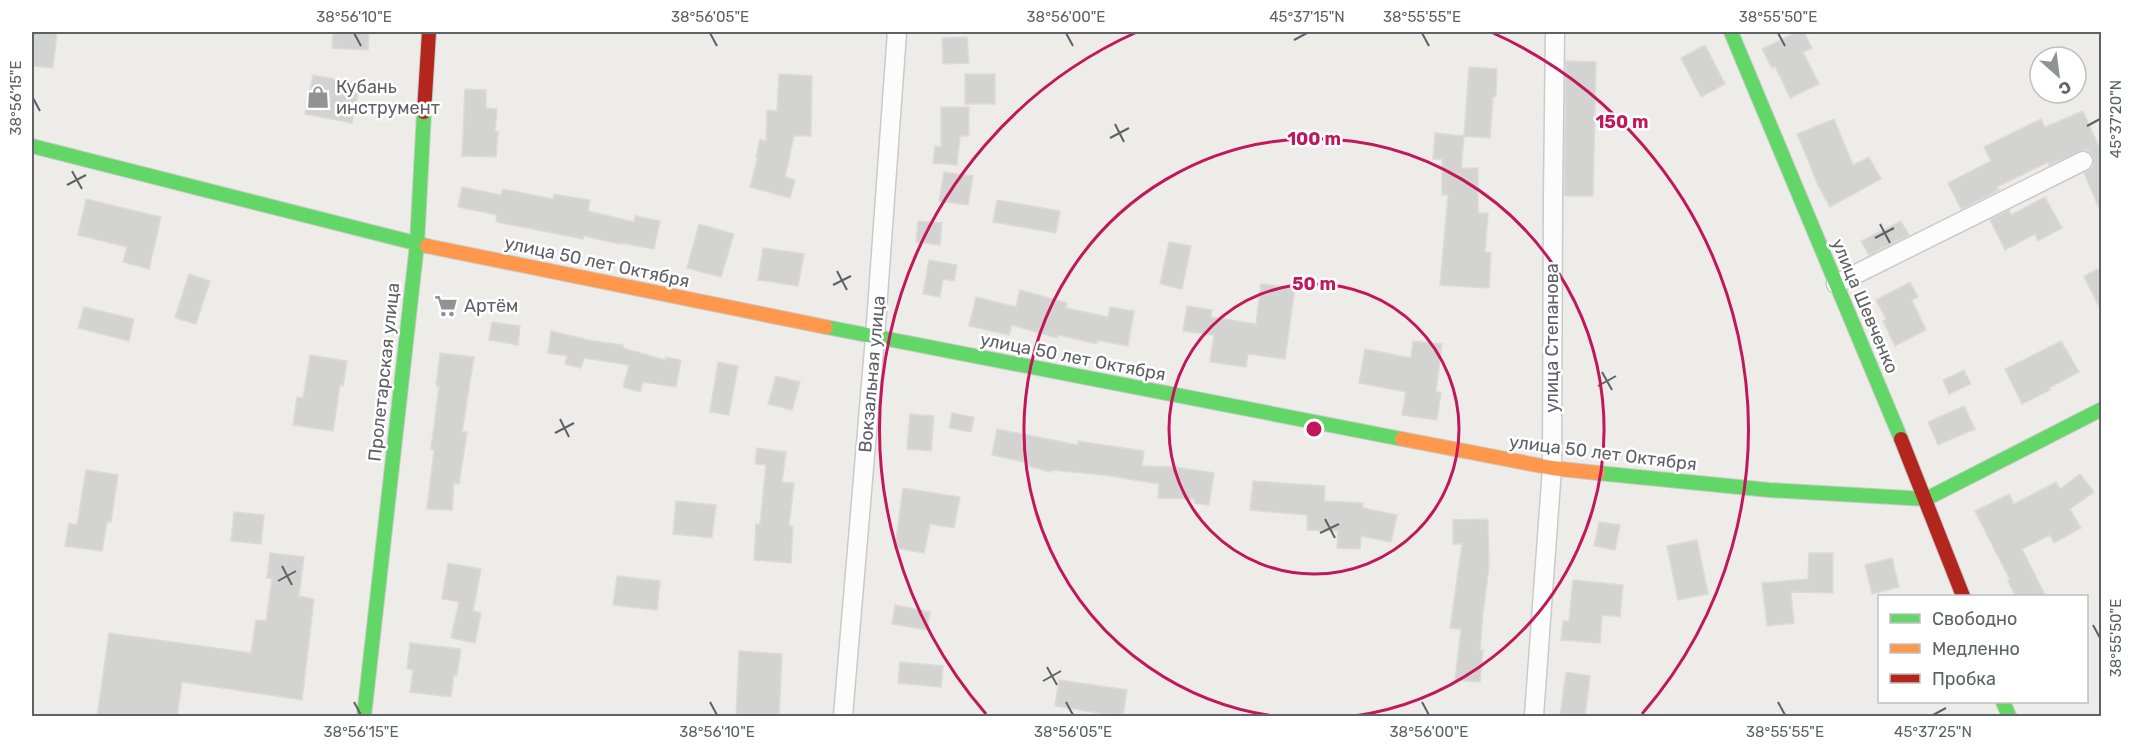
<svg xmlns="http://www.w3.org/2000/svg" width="2133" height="748" font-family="Rubik,sans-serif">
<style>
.building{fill:#d3d3d1;stroke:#dcdbd8;stroke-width:1.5}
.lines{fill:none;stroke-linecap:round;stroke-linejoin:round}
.street-casing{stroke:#cacaca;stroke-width:21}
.fast-casing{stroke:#cacac9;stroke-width:16}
.slow-casing{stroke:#cacac9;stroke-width:16}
.jam-casing{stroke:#cacac9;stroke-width:16}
.street{stroke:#fcfcfc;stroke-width:18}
.fast{stroke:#63d668;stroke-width:14}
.slow{stroke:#ff974d;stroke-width:14}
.jam{stroke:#b3261e;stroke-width:14}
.ticks{fill:none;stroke:#5e6165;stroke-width:2}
.ring{fill:none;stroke:#c2185b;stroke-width:3}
.labels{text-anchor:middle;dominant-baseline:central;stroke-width:5;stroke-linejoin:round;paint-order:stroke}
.poi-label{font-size:18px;fill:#5e6165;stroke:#fff;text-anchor:start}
.street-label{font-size:18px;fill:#5e6165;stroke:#fff}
.centre{fill:#c2185b;stroke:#fff;stroke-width:3}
.ring-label{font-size:18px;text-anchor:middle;font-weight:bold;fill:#c2185b;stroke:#fff;stroke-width:5;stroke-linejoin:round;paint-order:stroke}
.neatline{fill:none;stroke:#5e6165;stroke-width:2}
.ticks-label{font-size:15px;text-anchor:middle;fill:#5e6165}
</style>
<rect width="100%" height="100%" fill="#edece8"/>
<!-- building -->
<path class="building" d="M32 32H57L53 68 32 66Z
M333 32H369L368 50 332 48Z
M1797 32H1804L1812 48 1803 52 1819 84 1790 98 1775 66 1772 68 1762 49Z
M967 37 969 63 943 64 942 38Z
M1705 45 1725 84 1701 97 1681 58Z
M1566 61 1596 62 1593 196H1564Z
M1469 67 1497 69 1496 97H1493L1490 138 1464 136 1461 168H1478V213H1488L1485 252 1491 253 1489 288 1440 285 1448 195H1442V159H1433L1435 133 1464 136Z
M779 74 812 76 811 136H794L785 177 795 180 790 198 750 187 758 157H756L760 139 766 141 767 110 777 111Z
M965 74H995V104H965Z
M313 75 360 84 352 123 305 114Z
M465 89 486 90V108L497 109 495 131 498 132 496 157 462 156Z
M941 107H969V136H960L957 165 933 163 935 146 941 147Z
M2083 111 2102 154V215L2084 173 2093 167V157L2089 151 2083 150 2049 165 2048 162 1997 187 1999 190 1961 209 1948 183 1991 161 1984 147 2041 119 2045 127Z
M1834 119 1853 165 1869 157 1881 179 1830 207 1818 185 1797 134Z
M944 172 973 176 968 205 939 201Z
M462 187 501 195 503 189 553 199 554 194 590 200 588 211 634 222 635 216 660 221 654 249 620 243V244L584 236 583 239 496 222 497 215 458 207Z
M2045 197 2062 228 2038 241 2035 234 2005 250 1990 220 2009 210 2011 215Z
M86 199 161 217 149 269 123 262 127 247 78 235Z
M997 200 1060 211 1056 233 993 222Z
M918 221 942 223 940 245 916 242Z
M1901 221 1909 235 1869 255 1861 241Z
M699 224 734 234 721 277 687 268Z
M1169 242 1191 246 1182 289 1160 284Z
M763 248 804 254 798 286 758 280Z
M929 260 957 265 954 281 943 279 940 297 923 294Z
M2102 267V313L2084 276Z
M189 274 210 281 196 324 175 318Z
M1910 282 1918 297 1912 300 1926 330 1895 346 1883 321 1886 319 1876 300Z
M1261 284 1295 288 1285 359 1248 354 1246 367 1210 362 1214 335 1183 331 1187 306 1212 310 1211 317 1256 324Z
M1020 290 1067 303 1066 308 1108 317 1110 307 1134 311 1128 346 1097 340V344L1058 335 1057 338 1012 325 1009 335 969 326 976 297 1016 307Z
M84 307 134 319 129 341 78 328Z
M492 322 520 326 518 345 489 340Z
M551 331 593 341 623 345V348L665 360 666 357 681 360 676 387 643 382 640 392 623 387 629 365 584 358 581 368 565 364 567 356 548 353Z
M1413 341 1442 344 1436 392H1441L1437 420 1402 415 1406 392 1359 383 1365 349 1411 358Z
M2061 341 2079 372 2049 388 2050 390 2022 404 2005 369Z
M440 353 474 357 462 432H467L459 484 454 483 452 510 427 509 434 450 431 449 439 386H436Z
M310 355 347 361 343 386 340 385 333 431 293 425 297 397 303 398Z
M718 362 738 366 729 415 710 412Z
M1964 370 1971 384 1949 394 1943 380Z
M776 376 800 382 792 410 768 404Z
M1964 406 1975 429 1938 445 1928 422Z
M952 413 974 417 971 432 949 428Z
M910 414 934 416 931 451 907 449Z
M997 429 1078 445V441L1144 451 1142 466 1174 467 1214 473 1209 505 1194 503 1195 499 1158 498 1159 484 1104 475 1052 470 1051 472 1028 466V463L992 455Z
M757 448 786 452 782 482 794 483 789 526H793L791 563 754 560 756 524H760L766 465 755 464Z
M86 470 118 475 111 522H107L102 551 65 546 69 523 77 525Z
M2080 474 2094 492 2070 509 2081 528 2054 543 2050 535 2022 549 2046 597H2016L2008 581 2010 580 1975 511 2009 494 2014 504 2056 482 2060 489Z
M1253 481 1325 486 1324 501 1363 503V508L1397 515 1391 542 1361 536 1360 549 1337 548 1338 531 1307 530V515L1250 510Z
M903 488 960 497 954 528 930 524 924 553 895 548Z
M676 501 716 505 712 538 673 534Z
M234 512 264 515 261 544 231 541Z
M1488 519 1489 567 1483 613 1480 650H1483L1480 682 1455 680 1461 629 1450 628 1462 544H1453V520Z
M1599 522 1620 525 1615 550 1594 546Z
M1697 540 1708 594 1678 600 1667 546Z
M270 553 304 557 299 596 314 599 302 700 182 682 177 717H97L109 633 251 653 256 620 266 621 272 579 267 578Z
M1809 553H1833V593L1791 592 1794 623 1767 626 1762 583 1808 579Z
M1892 558 1899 587 1872 594 1865 565Z
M448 563 481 569 473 611 481 613 475 643 451 638 459 602 442 599Z
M617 576 660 581 657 610 613 605Z
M1573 580 1623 585 1620 617 1602 615 1600 643 1561 640 1563 621H1569Z
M895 605 930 612 927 630 892 624Z
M410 643 461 649 457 675H454L451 697 410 692 413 670 407 669Z
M739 651 782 654 779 717H736Z
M900 662 943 666 941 687 898 683Z
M1566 672 1590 676 1585 717H1560Z
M1059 680 1127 690 1123 717 1055 706Z"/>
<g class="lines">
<!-- street casing -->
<g class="street-casing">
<path id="street" d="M1836 284 2083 161
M843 716 875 337 897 32
M1534 716 1552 468 1553 196 1555 32"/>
</g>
<!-- fast casing -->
<g class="fast-casing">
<path id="fast" d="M1731 32 1901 439
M32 146 427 246
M826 327 1402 439
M1598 473 1769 490 1926 499 2102 409
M2003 702 2009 716
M364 716 417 244 424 112"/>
</g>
<!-- slow casing -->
<g class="slow-casing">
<path id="slow" d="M427 246 826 327
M1402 439 1552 468 1598 473"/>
</g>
<!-- jam casing -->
<g class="jam-casing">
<path id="jam" d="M424 112 429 32
M1901 439 1963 596"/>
</g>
<!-- street -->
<use href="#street" class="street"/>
<!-- fast -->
<use href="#fast" class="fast"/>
<!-- slow -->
<use href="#slow" class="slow"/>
<!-- jam -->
<use href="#jam" class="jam"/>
</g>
<!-- ticks -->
<path class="ticks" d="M354 33 361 46M710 33 717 46M1066 33 1073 46M1422 33 1429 46M1778 33 1785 46M1294 40 1307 33M33 98 40 111M1115 124 1124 142M2087 126 2100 119M1110 138 1129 128M72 171 82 189M67 185 86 175M1880 224 1890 243M1875 238 1894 228M837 271 847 290M833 285 851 276M1602 372 1612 390M1598 386 1616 376M560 419 569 437M555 433 574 423M1325 519 1335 538M1320 533 1339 524M282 566 292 585M278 581 296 571M2093 625 2100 638M1047 667 1057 685M1043 681 1061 671M354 702 361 715M710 702 717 715M1066 702 1073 715M1422 702 1429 715M1778 702 1785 715M1933 715 1946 708"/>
<!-- distance rings -->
<g class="ring">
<circle cx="1314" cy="429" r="145"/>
<path d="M1274 716A290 290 0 1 1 1354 716"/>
<path d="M986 714A435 435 0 0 1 1137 32M1491 32A435 435 0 0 1 1642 714"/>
</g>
<!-- icons -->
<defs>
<g id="shop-bare" transform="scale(1.8)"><path d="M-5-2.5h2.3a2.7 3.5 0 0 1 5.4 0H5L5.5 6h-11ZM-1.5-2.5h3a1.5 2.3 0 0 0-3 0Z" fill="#909293" stroke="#fff" stroke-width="2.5" paint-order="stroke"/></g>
<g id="supermarket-bare" transform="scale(1.8)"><path d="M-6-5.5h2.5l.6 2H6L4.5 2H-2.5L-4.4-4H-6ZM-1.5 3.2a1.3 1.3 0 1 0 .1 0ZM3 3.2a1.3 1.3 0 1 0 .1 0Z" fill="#909293" stroke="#fff" stroke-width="2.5" paint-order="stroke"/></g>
</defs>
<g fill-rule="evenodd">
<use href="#shop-bare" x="318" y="97"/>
<use href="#supermarket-bare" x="446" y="306"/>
</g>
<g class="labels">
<!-- poi labels -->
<g class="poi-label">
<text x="336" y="87">Кубань<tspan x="336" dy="21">инструмент</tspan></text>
<text x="464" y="306">Артём</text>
</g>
<!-- street labels -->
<g class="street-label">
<text transform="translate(597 262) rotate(12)">улица 50 лет Октября</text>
<text transform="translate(1865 306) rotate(67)">улица Шевченко</text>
<text transform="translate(1552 338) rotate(-90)">улица Степанова</text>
<text transform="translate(1073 357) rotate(11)">улица 50 лет Октября</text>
<text transform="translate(384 372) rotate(-84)">Пролетарская улица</text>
<text transform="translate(872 374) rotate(-85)">Вокзальная улица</text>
<text transform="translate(1603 453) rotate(7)">улица 50 лет Октября</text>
</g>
</g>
<circle cx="1314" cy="429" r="9" class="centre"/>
<g class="ring-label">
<text x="1622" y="128">150 m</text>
<text x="1314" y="145">100 m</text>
<text x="1314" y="290">50 m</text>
</g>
<!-- border -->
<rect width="2133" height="748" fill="none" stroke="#ffffff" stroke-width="66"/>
<!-- legend -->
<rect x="1878" y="595" width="210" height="108" fill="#ffffff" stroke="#bfc0c1" stroke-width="1.5"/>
<rect x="1890" y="614" width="30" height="9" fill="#63d668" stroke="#bfc0c1" stroke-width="1.5"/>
<text x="1932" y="625" font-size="18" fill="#5e6165">Свободно</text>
<rect x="1890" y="644" width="30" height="9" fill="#ff974d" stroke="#bfc0c1" stroke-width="1.5"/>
<text x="1932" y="655" font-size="18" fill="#5e6165">Медленно</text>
<rect x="1890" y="674" width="30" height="9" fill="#b3261e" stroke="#bfc0c1" stroke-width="1.5"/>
<text x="1932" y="685" font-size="18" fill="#5e6165">Пробка</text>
<!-- north arrow -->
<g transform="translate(2058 75) rotate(152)"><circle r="28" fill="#ffffff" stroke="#bfc0c1" stroke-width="1.5"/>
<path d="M0-4.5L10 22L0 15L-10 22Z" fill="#909293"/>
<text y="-9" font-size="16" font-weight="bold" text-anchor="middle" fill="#5e6165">С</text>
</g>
<rect x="33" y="33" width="2067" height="682" class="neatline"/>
<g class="ticks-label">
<text x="354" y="22">38°56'10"E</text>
<text x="710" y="22">38°56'05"E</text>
<text x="1066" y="22">38°56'00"E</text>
<text x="1307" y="22">45°37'15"N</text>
<text x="1422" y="22">38°55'55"E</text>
<text x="1778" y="22">38°55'50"E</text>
<text transform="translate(16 98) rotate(-90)" y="5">38°56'15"E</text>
<text transform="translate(2116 119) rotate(-90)" y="5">45°37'20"N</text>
<text transform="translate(2116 638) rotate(-90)" y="5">38°55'50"E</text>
<text x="361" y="737">38°56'15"E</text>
<text x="717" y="737">38°56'10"E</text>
<text x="1073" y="737">38°56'05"E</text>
<text x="1429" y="737">38°56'00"E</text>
<text x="1785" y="737">38°55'55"E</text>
<text x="1933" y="737">45°37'25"N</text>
</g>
</svg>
